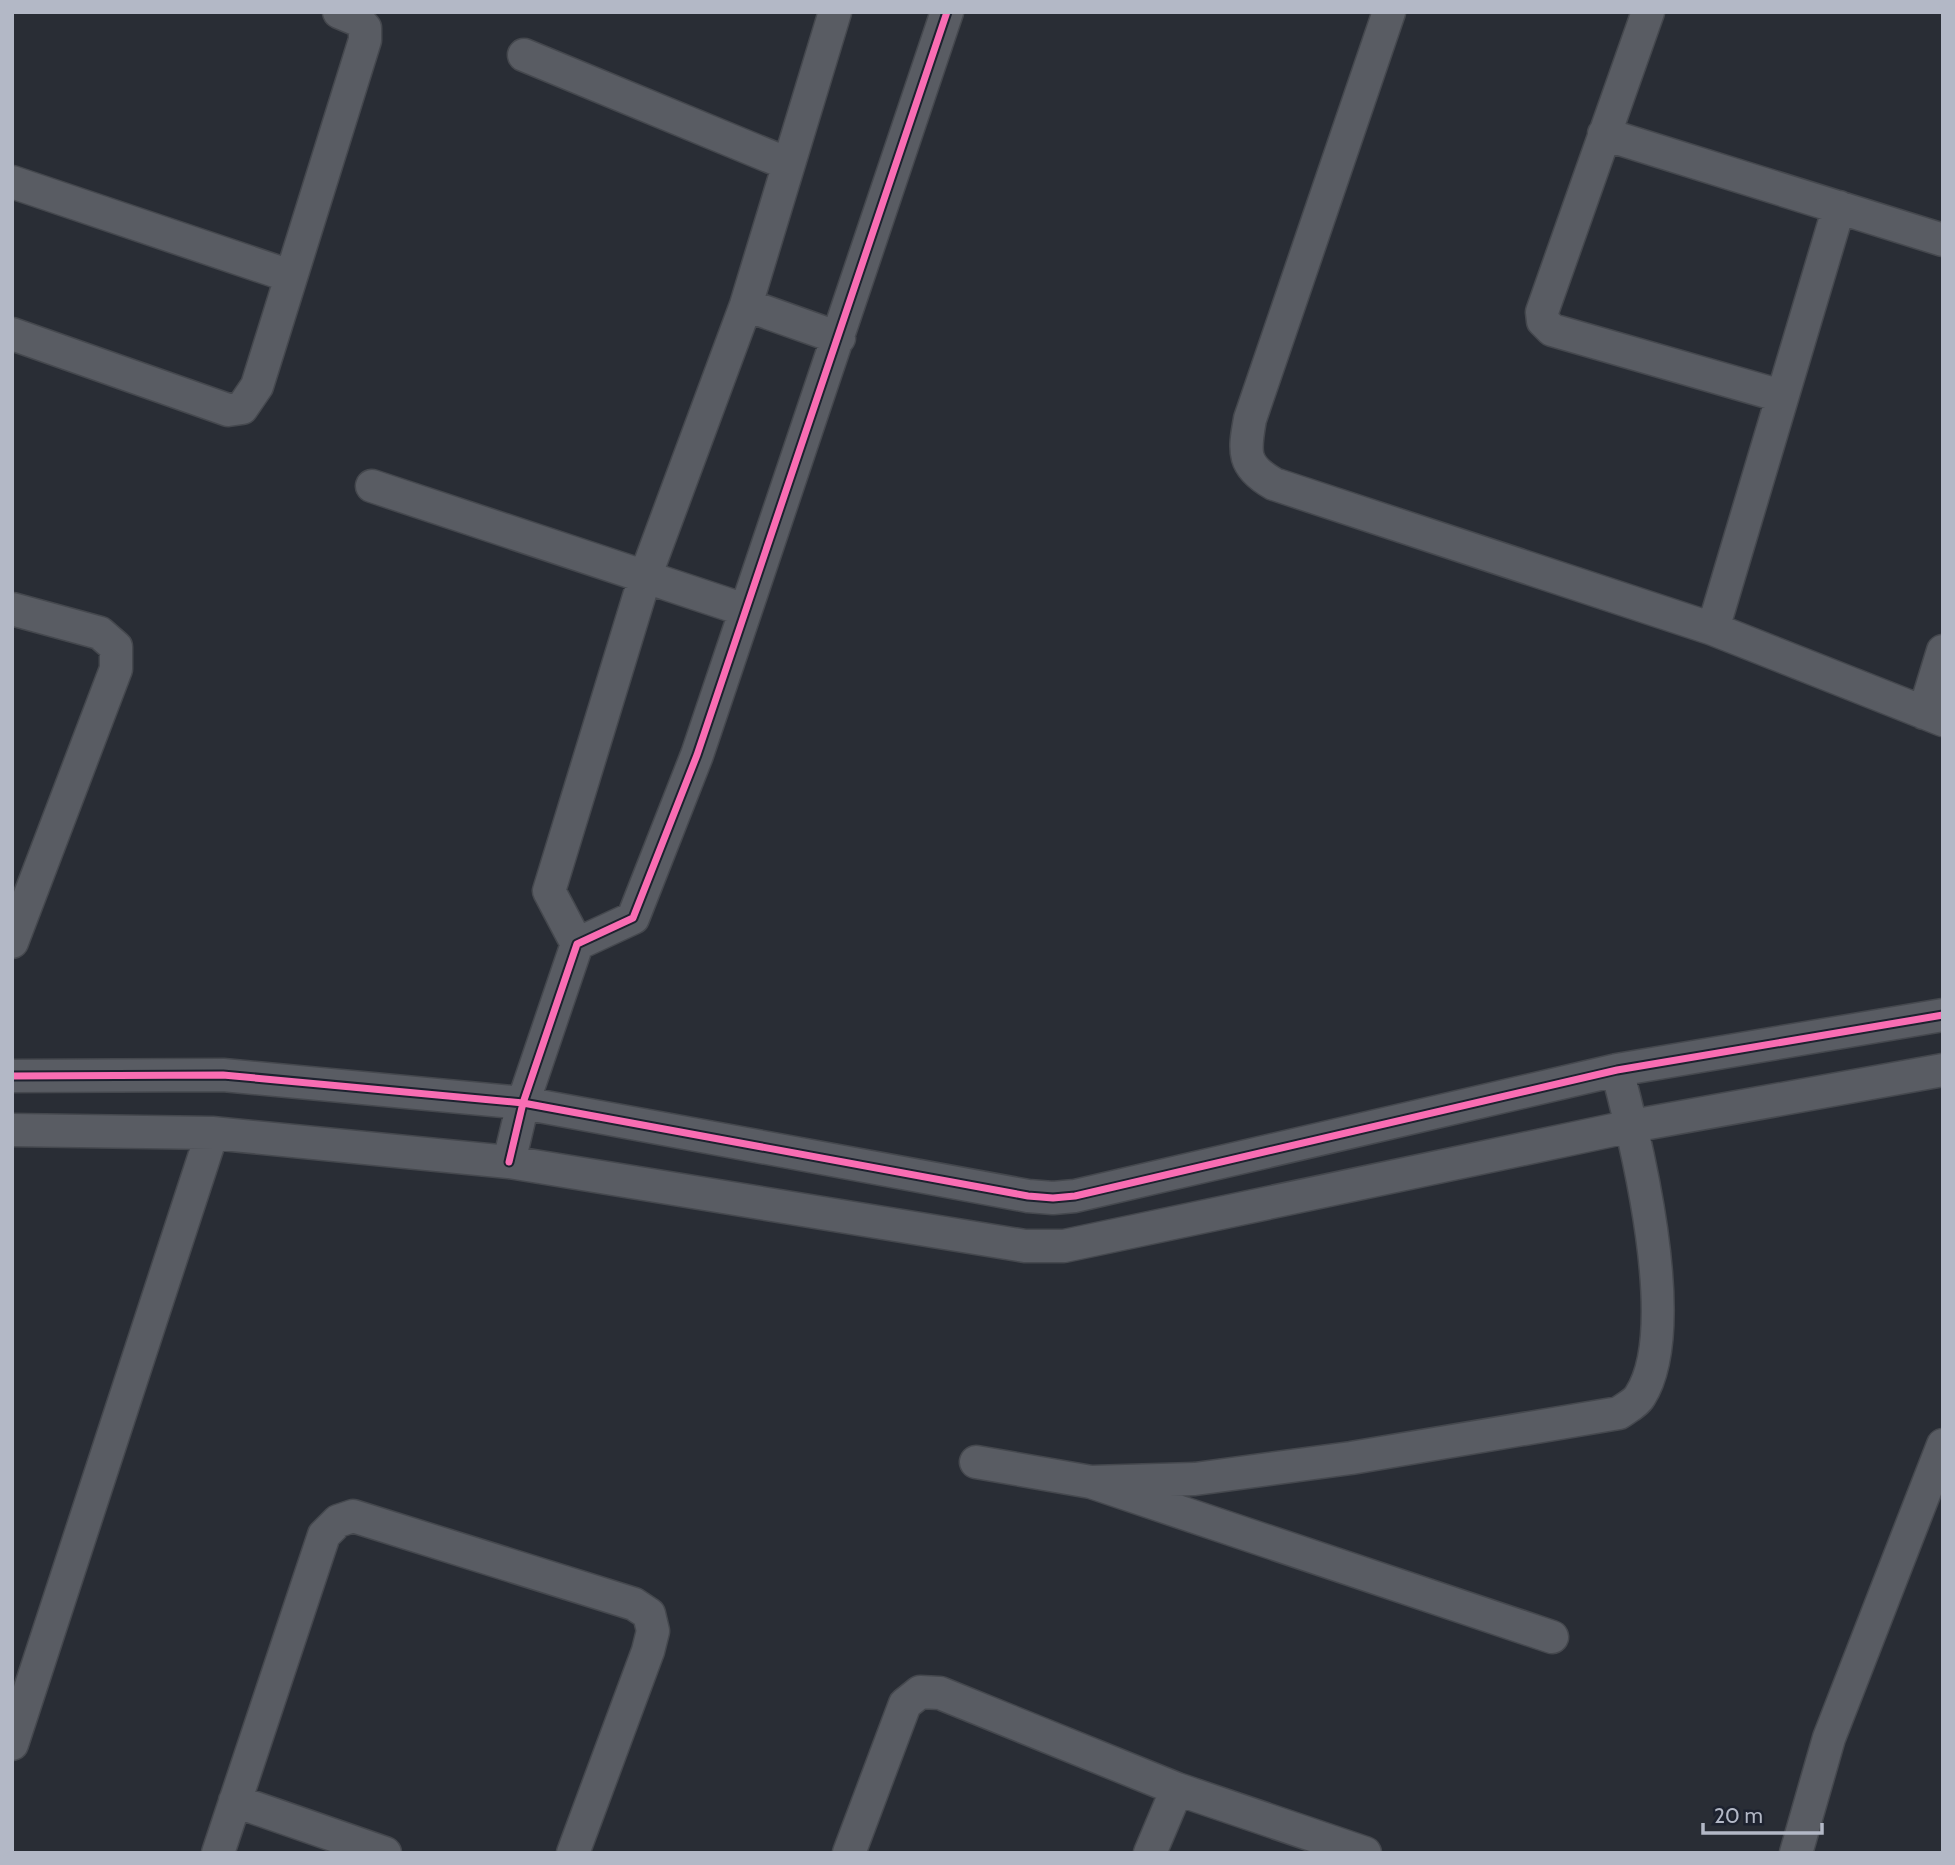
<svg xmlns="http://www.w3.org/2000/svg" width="1955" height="1865" font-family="Cabin,sans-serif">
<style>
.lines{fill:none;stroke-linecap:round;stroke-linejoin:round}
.minor-casing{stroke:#45484e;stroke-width:35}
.minor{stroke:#595c63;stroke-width:32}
.cycleway-casing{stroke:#1d222f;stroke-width:11}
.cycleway{stroke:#f96db3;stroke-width:7}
</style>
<rect width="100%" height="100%" fill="#292d35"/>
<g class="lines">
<!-- minor casing -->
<g class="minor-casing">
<path id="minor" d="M1389 12 1250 419C1244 452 1242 466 1274 484L1713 629 1943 720
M1648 12 1542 312 1543 321 1552 330 1781 396
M524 55 788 164
M1604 134 1943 240
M12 182 290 276
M746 305 839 338
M12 334 228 410 242 408 257 386 365 40V28L358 20 339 12
M372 486 745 610
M12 609 100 633 116 647V669L12 942
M1713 629 1839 207
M1924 713 1943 651
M577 944 549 891 645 577 746 305 835 12
M12 1076 223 1075 523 1103 1028 1196 1053 1198 1075 1196 1617 1070 1943 1015
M12 1130 212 1133 509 1162 1025 1246H1064L1632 1126 1943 1070
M509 1162 523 1103 577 944 633 918 697 755 947 12
M976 1462 1091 1482 1552 1637
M1091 1482 1195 1479 1351 1458 1619 1413C1626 1408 1636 1403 1640 1396 1683 1329 1637 1145 1617 1070
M12 1744 212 1133
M235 1801 385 1853
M218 1853 324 1535 338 1521 353 1516 634 1604 649 1614 653 1631 648 1651 573 1853
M849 1853 905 1704 920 1692 940 1693 1177 1789 1365 1853
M1150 1853 1177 1789
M1796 1853 1829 1738 1943 1445"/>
</g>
<!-- minor -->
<use href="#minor" class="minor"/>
<!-- cycleway casing -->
<g class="cycleway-casing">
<path id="cycleway" d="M12 1076 223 1075 523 1103 1028 1196 1053 1198 1075 1196 1617 1070 1943 1015
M509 1162 523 1103 577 944 633 918 697 755 947 12"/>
</g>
<!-- cycleway -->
<use href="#cycleway" class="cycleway"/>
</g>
<!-- border -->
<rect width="1955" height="1865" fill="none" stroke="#b3b8c6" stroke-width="28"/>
<!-- scale -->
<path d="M1703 1823v10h119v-10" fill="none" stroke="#b3b8c6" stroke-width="3.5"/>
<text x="1714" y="1823" font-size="21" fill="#b3b8c6" stroke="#1d222f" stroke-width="5" paint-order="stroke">20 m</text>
</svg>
